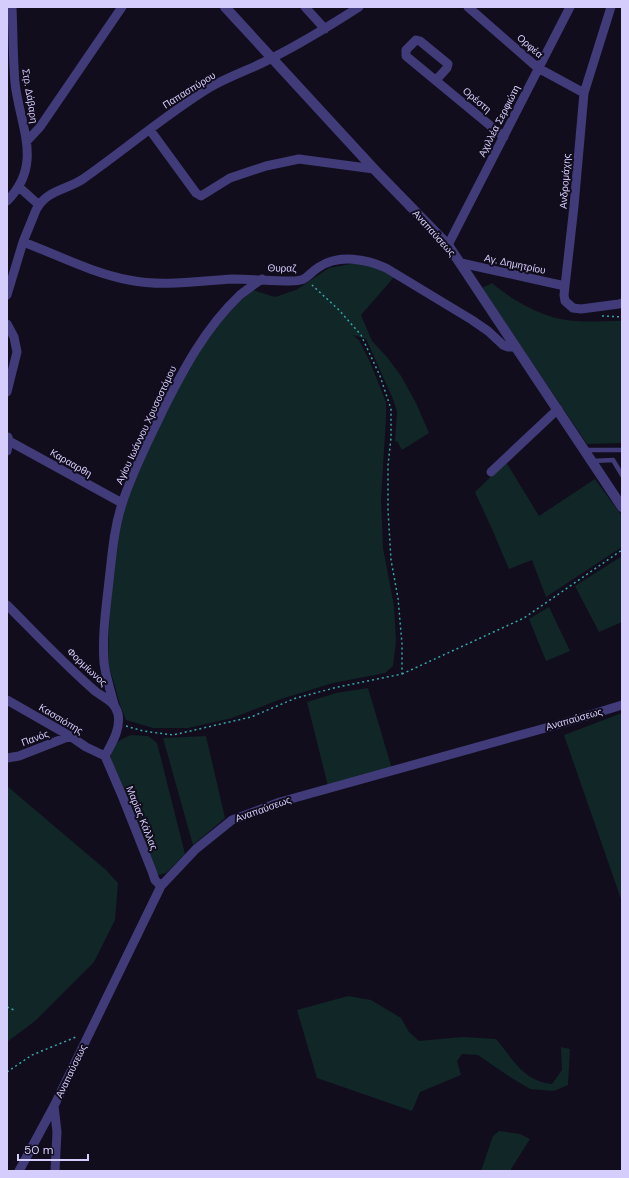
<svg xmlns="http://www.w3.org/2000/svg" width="629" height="1178" font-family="'DM Sans',sans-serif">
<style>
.green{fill:#112627}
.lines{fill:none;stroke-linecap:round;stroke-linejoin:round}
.path{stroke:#35a7a7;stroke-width:1.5;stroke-dasharray:2 3;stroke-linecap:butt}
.service{stroke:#413c79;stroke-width:4.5}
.minor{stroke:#413c79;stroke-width:9}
.tertiary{stroke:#413c79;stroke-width:10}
.labels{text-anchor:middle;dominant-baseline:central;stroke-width:4;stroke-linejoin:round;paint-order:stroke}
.street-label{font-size:10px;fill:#d5cdfb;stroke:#110d1d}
</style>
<rect width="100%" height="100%" fill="#110d1d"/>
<!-- green -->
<path class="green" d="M356 263 374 266 395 276 361 315 372 341 387 357 401 376 416 403 429 433 402 450 397 441 395 442 397 412 393 399 366 339 353 335 359 340 370 362 386 402V418L381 499 383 548 394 606 396 641 393 666 385 673 333 683 281 699 232 718 188 728H153L126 720 120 705 108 662 110 603 121 519 136 476 186 372 217 324 252 290 275 297 296 290 329 268Z
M492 283C511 299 535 313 560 319 580 323 602 321 622 321V443L587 444 482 288Z
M506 462 539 516 595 479 622 516V547L546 597 532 560 509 569 492 529 475 492Z
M622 556V622L599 632 575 586Z
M549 607 570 651 546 661 529 619Z
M368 688 392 769 328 786 307 702 336 693Z
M622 713V902L564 735Z
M131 735 148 736 157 743 185 854 166 873 158 875 111 763C109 747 116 741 131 735Z
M206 736 225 818 193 845 163 738Z
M7 786 106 870 118 883 115 920 94 962 35 1021 7 1042Z
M348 996 371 1000 401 1018 409 1032 419 1041 463 1037 496 1039C514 1060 522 1080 552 1084L562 1070 561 1047 570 1049 568 1085 554 1091 530 1089 510 1077 478 1055 462 1054 457 1061 461 1075 420 1092 412 1111 317 1078 297 1010Z
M499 1131 520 1134 530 1139 511 1169V1171H481L493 1136Z"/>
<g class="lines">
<!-- path -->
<path class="path" d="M602 316 622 317
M402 674 524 618 622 550
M126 726 143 731 173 735 251 717 296 698 338 687 402 674V644L398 598 391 560 388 510V465L391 438V409L380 376 361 335 339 310 312 285
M7 1007 14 1010
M7 1072 32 1055 76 1037"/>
<!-- service -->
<path class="service" d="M585 450H622
M592 461 613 460 622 475"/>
<!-- minor -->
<path class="minor" d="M305 7 325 29
M468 7 538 68 584 93
M611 7 584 93 574 206 564 295 565 301 573 308 581 309 619 304 622 303
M436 80 447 68 448 64 420 41 416 40 406 50V56L504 137
M150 130 196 193 201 196 230 178 266 166 299 159 374 169
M27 141 40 127 122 7
M19 187 39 205
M7 201C44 164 20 127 15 83 13 58 13 32 12 7
M23 242C58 255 92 273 129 280 163 287 198 281 232 279 251 279 271 281 290 281 309 281 305 276 319 267 339 254 366 259 386 268L472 320 488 331 503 345 508 347H516
M448 245 570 7
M461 263 565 286
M7 295 23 242 36 210C46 190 67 190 83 179 126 149 165 115 209 88 229 76 252 69 272 58 302 43 331 25 359 7
M7 324 14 337 17 352 7 392
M9 441 122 503
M7 451 9 441 8 437
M491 472 558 409
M7 605C36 634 64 664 95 691 104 698 115 701 118 714 121 729 112 743 105 756
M7 700 70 736 86 747 105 756
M114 704C110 690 106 677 104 663 102 636 106 608 109 581 112 555 114 528 122 504 132 472 148 442 162 412 183 370 205 328 240 295 247 289 255 284 262 279
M105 756 123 798 152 871 155 880 161 886
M7 758 19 756 70 736
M54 1106 57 1132 55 1171
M19 1171 54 1106 161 886 196 849 232 820 280 802 567 722 622 705"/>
<!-- tertiary -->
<path class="tertiary" d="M225 7 374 169 448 245 622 507"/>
</g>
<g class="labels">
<!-- street labels -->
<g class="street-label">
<text transform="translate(530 46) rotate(41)">Ορφέα</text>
<text transform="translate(189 90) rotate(-32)">Παπασπύρου</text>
<text transform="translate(30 96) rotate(81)">Στρ. Δάβαρη</text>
<text transform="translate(477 100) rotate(40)">Ορέστη</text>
<text transform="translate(499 121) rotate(-63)">Αχιλλέα Σερφιώτη</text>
<text transform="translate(565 181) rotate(-86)">Ανδρομάχης</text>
<text transform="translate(434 233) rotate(48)">Αναπαύσεως</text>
<text transform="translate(515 264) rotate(12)">Αγ. Δημητρίου</text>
<text transform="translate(282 268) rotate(1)">Θυραζ</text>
<text transform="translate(146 425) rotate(-65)">Αγίου Ιωάννου Χρυσοστόμου</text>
<text transform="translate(71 463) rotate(30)">Καρααρθη</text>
<text transform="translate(87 667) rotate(43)">Φορμίωνος</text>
<text transform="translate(61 719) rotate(31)">Κασσιόπης</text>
<text transform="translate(574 719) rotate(-16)">Αναπαύσεως</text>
<text transform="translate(35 738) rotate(-21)">Πανός</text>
<text transform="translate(263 809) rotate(-20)">Αναπαύσεως</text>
<text transform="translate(142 818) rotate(68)">Μαρίας Κάλλας</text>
<text transform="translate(71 1071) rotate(-64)">Αναπαύσεως</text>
</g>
</g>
<!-- border -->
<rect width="629" height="1178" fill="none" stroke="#d5cdfb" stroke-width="16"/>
<!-- scale -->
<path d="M18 1154v6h70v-6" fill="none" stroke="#d5cdfb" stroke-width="2"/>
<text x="24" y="1154" font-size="12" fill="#d5cdfb" stroke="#110d1d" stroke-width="3" paint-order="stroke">50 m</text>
</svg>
